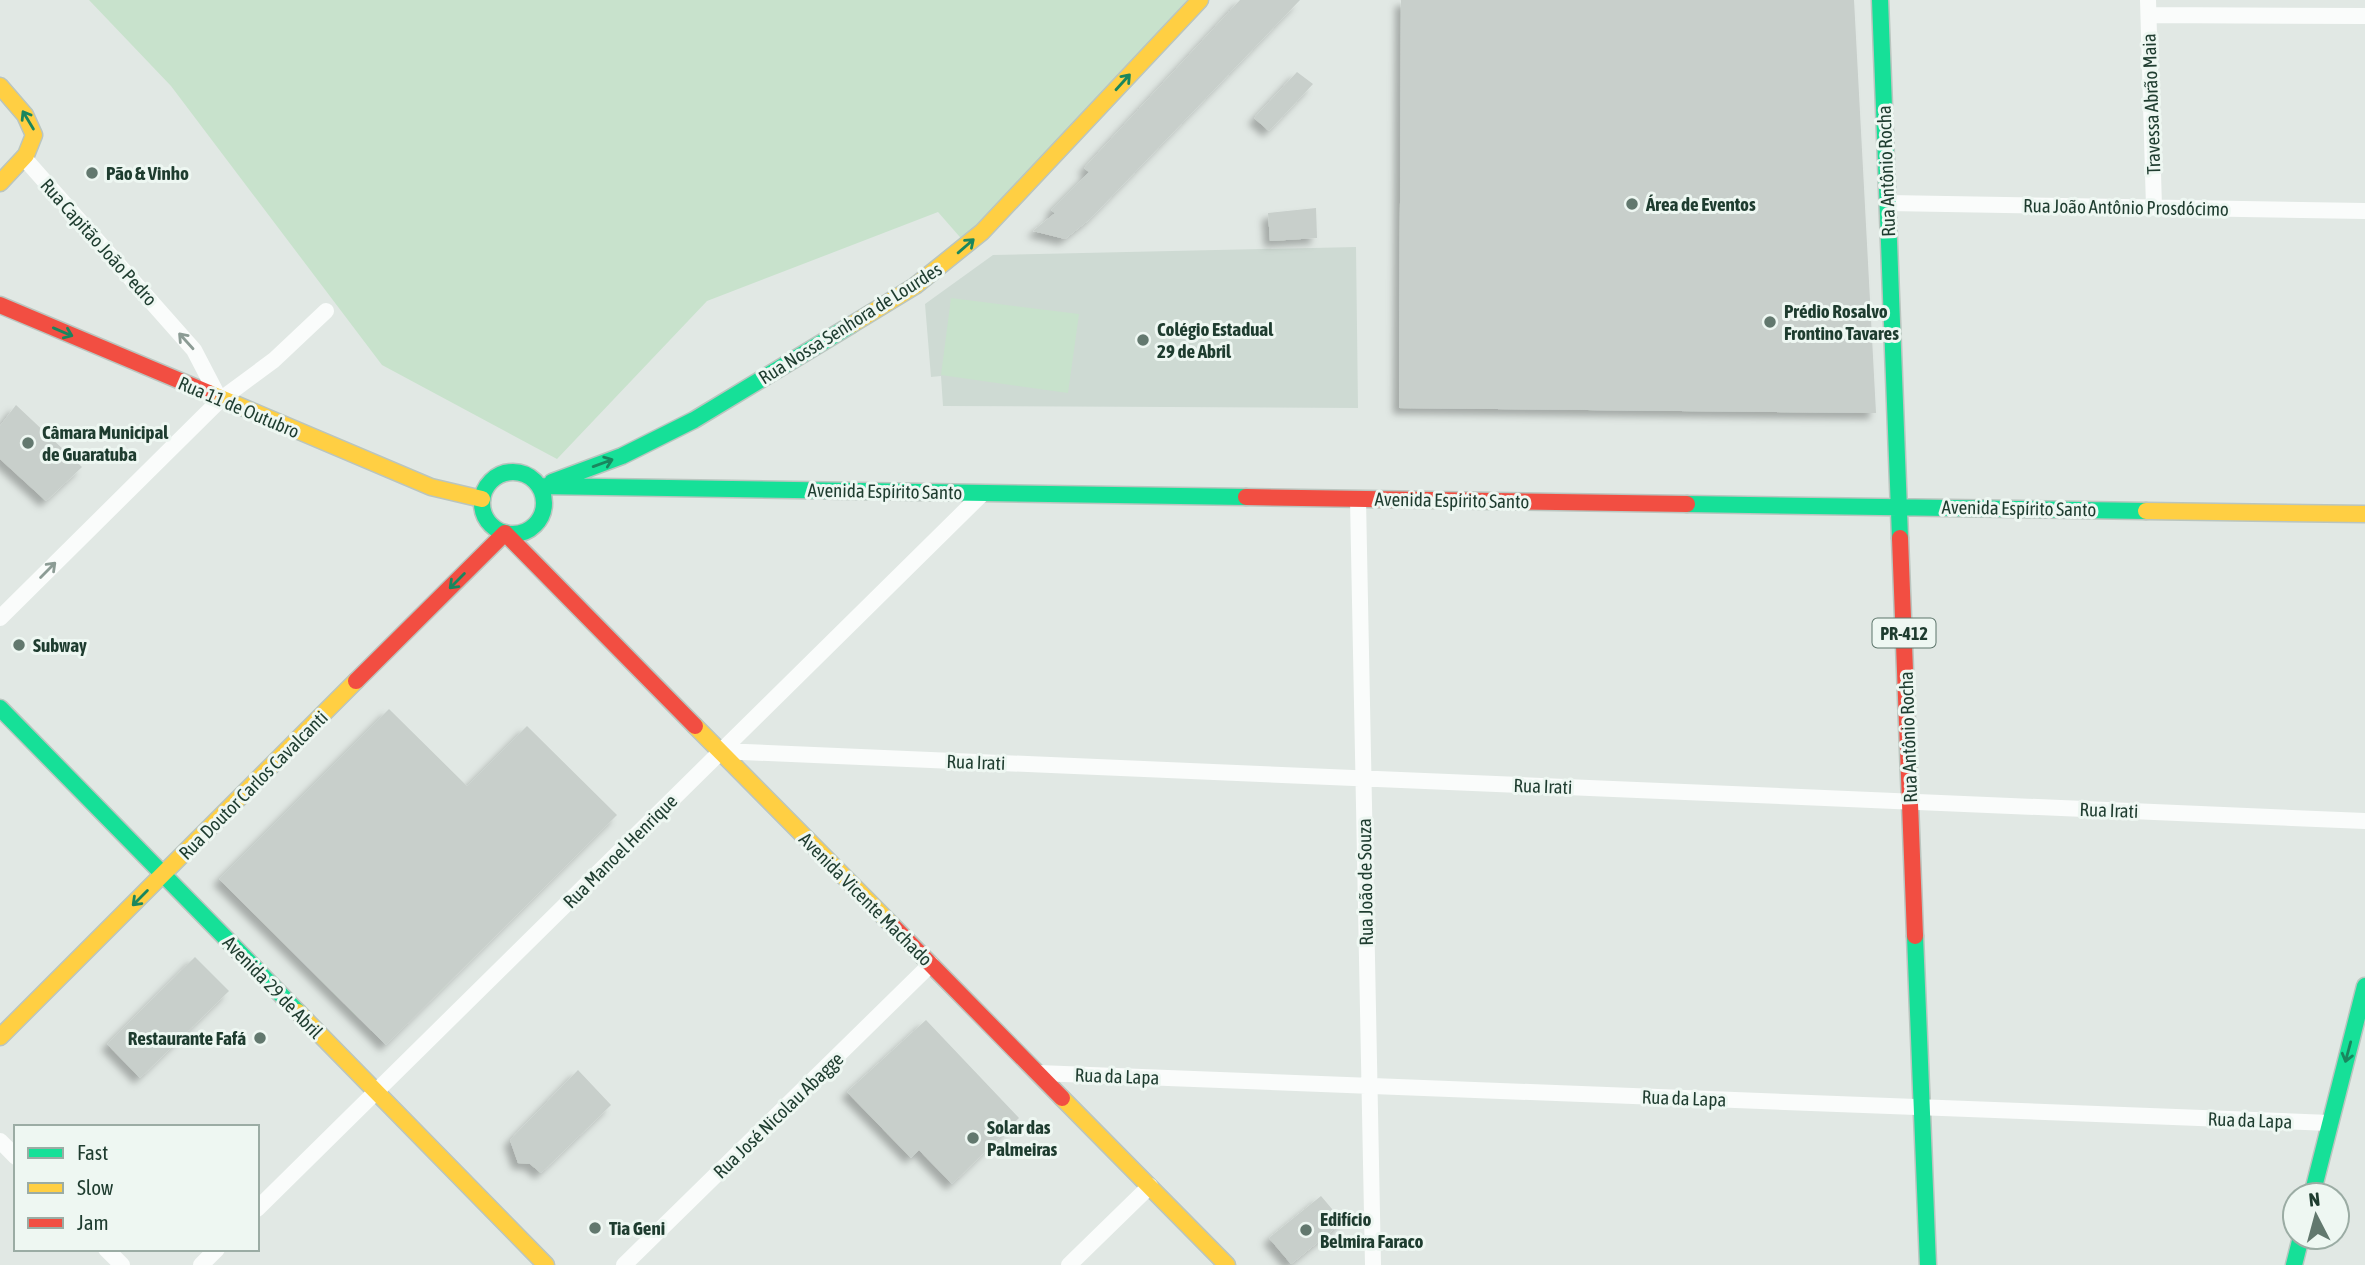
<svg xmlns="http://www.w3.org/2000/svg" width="2365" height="1265" font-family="'Asap Condensed',sans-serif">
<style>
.built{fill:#cedad3}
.green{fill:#c8e2cc}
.building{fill:#c8cfcb;filter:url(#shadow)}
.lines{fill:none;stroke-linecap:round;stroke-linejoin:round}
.fast-casing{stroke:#bac5bf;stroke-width:19}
.slow-casing{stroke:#bac5bf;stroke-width:19}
.jam-casing{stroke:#bac5bf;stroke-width:19}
.street{stroke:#fafcfb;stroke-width:16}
.fast{stroke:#16e098;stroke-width:16}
.slow{stroke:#ffcf43;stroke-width:16}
.jam{stroke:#f24e42;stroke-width:16}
.oneway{stroke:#1a865e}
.oneway2{stroke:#8c9c95}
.poi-dot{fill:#62786e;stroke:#eef7f2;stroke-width:2.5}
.labels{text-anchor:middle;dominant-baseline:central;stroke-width:6;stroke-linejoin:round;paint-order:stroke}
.shield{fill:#eef7f2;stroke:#5c746a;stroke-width:2}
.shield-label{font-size:18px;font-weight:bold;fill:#1e3c2f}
.street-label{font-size:19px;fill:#1e3c2f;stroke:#eef7f2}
.poi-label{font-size:19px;font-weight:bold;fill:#1e3c2f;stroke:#eef7f2;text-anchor:start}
</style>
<defs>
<filter id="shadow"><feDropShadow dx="-6" dy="6" stdDeviation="3.5" flood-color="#0004"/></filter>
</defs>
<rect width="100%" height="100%" fill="#e1e8e4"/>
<!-- built -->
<path class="built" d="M1356 247 1358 408 943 406 941 376 931 377 925 304 993 255Z"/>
<!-- green -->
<path class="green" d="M89 0H1187L966 244 938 212 707 301 557 459 382 365 171 86Z
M951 298 1079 314 1068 393 941 375Z"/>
<!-- building -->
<path class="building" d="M1240 0H1300L1090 219 1065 239 1033 231 1055 213 1051 210 1089 172 1084 168Z
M1401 0H1854L1876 413 1399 408Z
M1297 72 1313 84 1269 131 1254 118Z
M1316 208 1317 238 1270 241 1268 213Z
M16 405 82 467 46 501 0 459V426Z
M389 709 467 786 527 726 617 815 386 1045 219 879Z
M195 957 229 991 140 1078 107 1044Z
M926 1020 1019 1118 952 1184 919 1150 911 1158 847 1092Z
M578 1070 611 1105 541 1173 530 1164 518 1163 510 1140Z
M1321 1196 1343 1222 1291 1264 1269 1238Z"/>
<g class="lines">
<!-- fast casing -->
<g class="fast-casing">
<path id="fast" d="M1880 0 1900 538
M482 503a31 31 0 1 1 62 0a31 31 0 1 1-62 0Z
M552 482 622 456 694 420 851 325
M539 486 1246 497
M1687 504 2146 511
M0 708 298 1012
M1915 936 1928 1265
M2312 1195 2365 986
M2294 1265 2301 1237"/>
</g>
<!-- slow casing -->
<g class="slow-casing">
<path id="slow" d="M0 86 25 115 34 135 26 155 0 183
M851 325 915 286 982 232 1200 0
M209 393 431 487 482 499
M2146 511 2365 514
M695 726 893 926
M298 1012 546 1265
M0 1037 356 681
M1062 1098 1227 1265"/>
</g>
<!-- jam casing -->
<g class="jam-casing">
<path id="jam" d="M0 305 209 393
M1246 497 1687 504
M1900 538 1915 936
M356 681 505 533 695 726
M893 926 1062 1098"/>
</g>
<!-- street -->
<path class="street" d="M2148 0 2154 207
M2149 15 2365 16
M25 159 194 350 220 400
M1888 203 2365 211
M1358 499 1373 1265
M0 618 220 400 274 360 326 311
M720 751 2365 821
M1038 1073 2330 1123
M0 1141 16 1157
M257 1209 983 493
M106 1249 122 1265
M201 1265 217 1249
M624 1265 931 964
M1069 1265 1150 1186"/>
<!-- fast -->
<use href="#fast" class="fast"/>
<!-- slow -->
<use href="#slow" class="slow"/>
<!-- jam -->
<use href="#jam" class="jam"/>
</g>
<!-- one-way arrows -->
<defs><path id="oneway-shaft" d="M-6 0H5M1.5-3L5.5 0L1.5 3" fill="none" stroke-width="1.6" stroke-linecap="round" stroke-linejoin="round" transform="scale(1.75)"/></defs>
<g class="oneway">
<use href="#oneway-shaft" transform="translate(1123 82) rotate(-48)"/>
<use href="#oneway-shaft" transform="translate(28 120) rotate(-121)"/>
<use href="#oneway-shaft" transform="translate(966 246) rotate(-41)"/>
<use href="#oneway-shaft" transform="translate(63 332) rotate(23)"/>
<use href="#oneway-shaft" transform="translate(603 463) rotate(-20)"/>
<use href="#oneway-shaft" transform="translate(457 581) rotate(135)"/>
<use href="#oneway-shaft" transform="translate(140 898) rotate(135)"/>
<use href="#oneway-shaft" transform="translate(2348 1052) rotate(105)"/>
</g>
<g class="oneway2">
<use href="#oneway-shaft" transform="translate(186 341) rotate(-132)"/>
<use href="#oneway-shaft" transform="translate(48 570) rotate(-45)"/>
</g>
<!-- markers -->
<g class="poi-dot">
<circle cx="92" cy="173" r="7"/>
<circle cx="1632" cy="204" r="7"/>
<circle cx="1770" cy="322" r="7"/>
<circle cx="1143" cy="340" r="7"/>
<circle cx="28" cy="443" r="7"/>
<circle cx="19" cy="645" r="7"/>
<circle cx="260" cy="1038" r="7"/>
<circle cx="973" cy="1138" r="7"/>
<circle cx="595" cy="1228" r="7"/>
<circle cx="1306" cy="1230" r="7"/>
</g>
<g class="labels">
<!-- shield labels -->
<rect class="shield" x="1872.5" y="618.5" width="63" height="29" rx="5"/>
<g class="shield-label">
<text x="1904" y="633">PR-412</text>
</g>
<!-- street labels -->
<g class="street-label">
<text transform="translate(2151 104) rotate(-92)">Travessa Abrão Maia</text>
<text transform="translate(1886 171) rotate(-92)">Rua Antônio Rocha</text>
<text transform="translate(2126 207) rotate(1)">Rua João Antônio Prosdócimo</text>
<text transform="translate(99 242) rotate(48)">Rua Capitão João Pedro</text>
<text transform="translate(850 323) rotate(-32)">Rua Nossa Senhora de Lourdes</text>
<text transform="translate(239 407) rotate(23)">Rua 11 de Outubro</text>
<text transform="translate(885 491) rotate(1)">Avenida Espírito Santo</text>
<text transform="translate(1452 500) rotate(1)">Avenida Espírito Santo</text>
<text transform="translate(2019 508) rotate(1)">Avenida Espírito Santo</text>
<text transform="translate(1908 737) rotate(-92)">Rua Antônio Rocha</text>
<text transform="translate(976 762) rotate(2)">Rua Irati</text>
<text transform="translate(253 785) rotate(-45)">Rua Doutor Carlos Cavalcanti</text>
<text transform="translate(1543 786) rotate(2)">Rua Irati</text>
<text transform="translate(2109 810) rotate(2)">Rua Irati</text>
<text transform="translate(620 851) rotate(-45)">Rua Manoel Henrique</text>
<text transform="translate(1365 882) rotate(-91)">Rua João de Souza</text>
<text transform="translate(866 899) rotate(45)">Avenida Vicente Machado</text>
<text transform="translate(273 987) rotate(46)">Avenida 29 de Abril</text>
<text transform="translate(1117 1076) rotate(2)">Rua da Lapa</text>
<text transform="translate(1684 1098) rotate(2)">Rua da Lapa</text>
<text transform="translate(778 1115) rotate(-44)">Rua José Nicolau Abagge</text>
<text transform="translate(2250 1120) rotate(2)">Rua da Lapa</text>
</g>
<!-- poi labels -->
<g class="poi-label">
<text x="106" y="173">Pão &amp; Vinho</text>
<text x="1646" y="204">Área de Eventos</text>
<text x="1784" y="311">Prédio Rosalvo<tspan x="1784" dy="22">Frontino Tavares</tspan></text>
<text x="1157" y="329">Colégio Estadual<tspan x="1157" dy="22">29 de Abril</tspan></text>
<text x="42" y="432">Câmara Municipal<tspan x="42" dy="22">de Guaratuba</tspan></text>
<text x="33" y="645">Subway</text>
<text x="246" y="1038" text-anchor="end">Restaurante Fafá</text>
<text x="987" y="1127">Solar das<tspan x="987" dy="22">Palmeiras</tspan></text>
<text x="1320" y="1219">Edifício<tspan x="1320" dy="22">Belmira Faraco</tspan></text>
<text x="609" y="1228">Tia Geni</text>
</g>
</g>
<!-- legend -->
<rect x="14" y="1125" width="245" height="126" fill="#eef7f2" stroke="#9baca4" stroke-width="2"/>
<rect x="28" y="1148" width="35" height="10" fill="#16e098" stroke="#9baca4" stroke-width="2"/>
<text x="77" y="1160" font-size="21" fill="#1e3c2f">Fast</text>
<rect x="28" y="1183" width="35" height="10" fill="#ffcf43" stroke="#9baca4" stroke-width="2"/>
<text x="77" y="1195" font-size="21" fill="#1e3c2f">Slow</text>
<rect x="28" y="1218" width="35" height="10" fill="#f24e42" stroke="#9baca4" stroke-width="2"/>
<text x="77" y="1230" font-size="21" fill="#1e3c2f">Jam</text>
<!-- north arrow -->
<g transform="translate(2316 1216) rotate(354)"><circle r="33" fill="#eef7f2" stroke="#9baca4" stroke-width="2"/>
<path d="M0-5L12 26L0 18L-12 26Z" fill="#62786e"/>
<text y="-10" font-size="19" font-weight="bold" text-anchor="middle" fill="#1e3c2f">N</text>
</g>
</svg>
